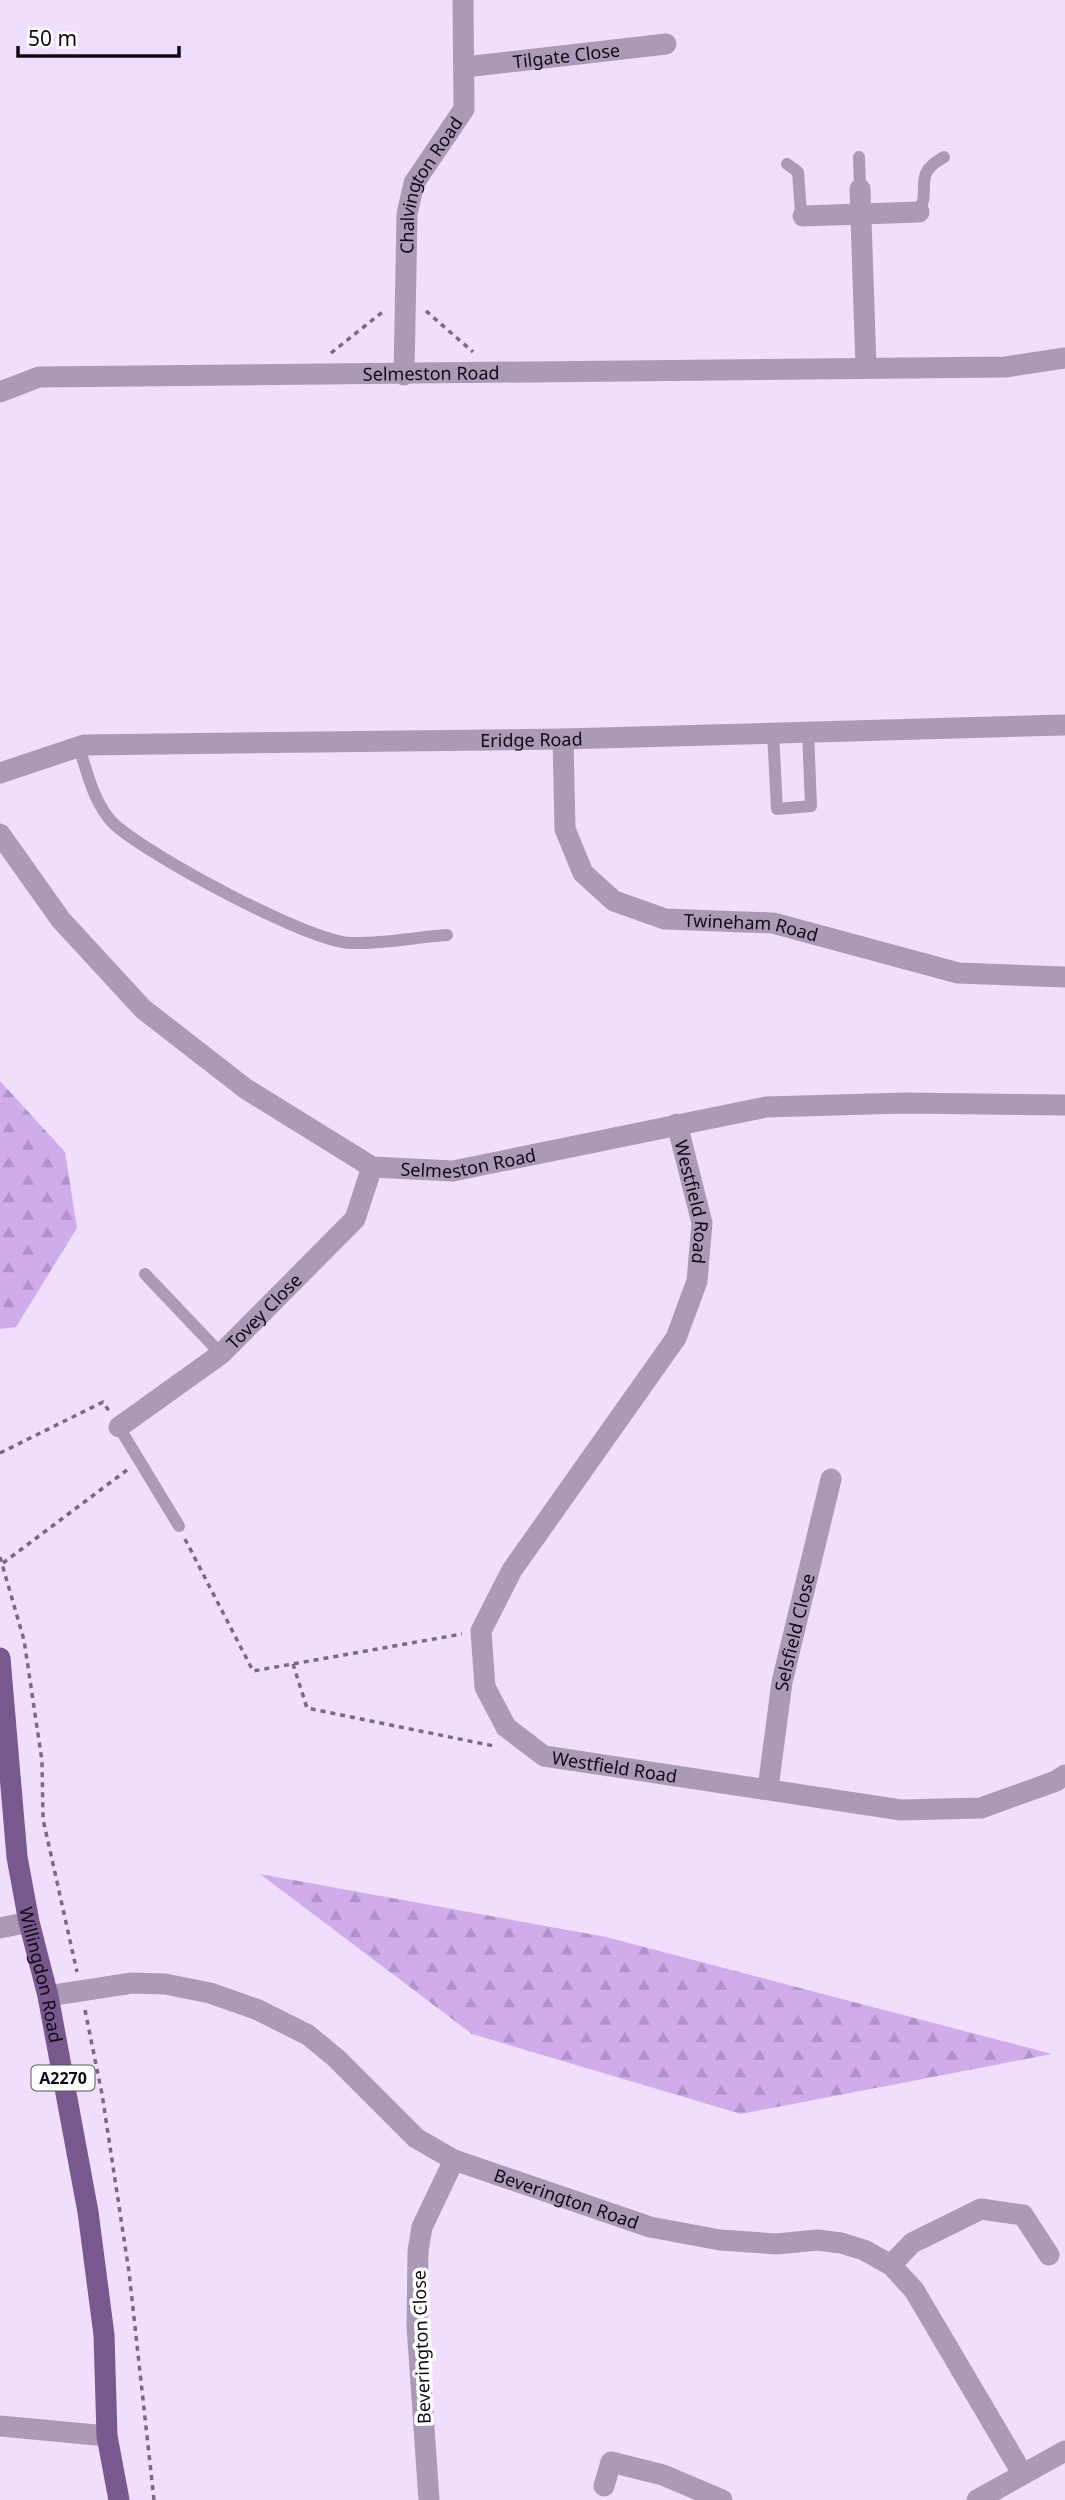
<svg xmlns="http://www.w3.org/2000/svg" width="1065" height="2500" font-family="'Noto Sans',sans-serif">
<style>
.forest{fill:url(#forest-firs)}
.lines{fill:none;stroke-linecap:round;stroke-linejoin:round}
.path{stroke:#776b7f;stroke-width:3.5;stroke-dasharray:5 5;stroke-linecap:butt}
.service{stroke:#aa99b7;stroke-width:12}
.minor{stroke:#aa99b7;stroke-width:21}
.tertiary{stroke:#aa99b7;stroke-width:21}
.primary{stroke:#78588d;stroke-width:21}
.labels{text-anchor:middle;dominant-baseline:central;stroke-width:7;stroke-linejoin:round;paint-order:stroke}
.shield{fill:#fff;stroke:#58545b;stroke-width:2}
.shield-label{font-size:16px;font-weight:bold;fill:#100a15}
.street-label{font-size:18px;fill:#100a15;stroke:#fff}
</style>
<defs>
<pattern id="forest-firs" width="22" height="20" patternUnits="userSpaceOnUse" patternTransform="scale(1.75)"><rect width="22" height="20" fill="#d1aceb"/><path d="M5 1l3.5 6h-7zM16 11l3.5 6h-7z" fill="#b293c9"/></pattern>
</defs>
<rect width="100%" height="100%" fill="#f0defd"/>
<!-- forest -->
<path class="forest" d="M0 1081 65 1152 77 1228 16 1327 0 1329Z
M260 1874 606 1937 1052 2054 741 2114 472 2034Z"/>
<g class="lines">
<!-- path -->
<path class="path" d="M426 311 473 352
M331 353 385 310
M0 1453 103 1402 109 1411
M185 1539 253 1671 462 1634
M0 1557 24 1640 42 1761 43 1819 77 1972
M3 1563 127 1470
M293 1664 307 1708 494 1746
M85 2010 102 2094 129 2272 154 2500"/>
<!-- service -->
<path class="service" d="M859 157 860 189
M787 164 798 172 801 213 803 216
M919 212C932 188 911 175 944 157
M773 733 777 809 811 806 808 732
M79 747C87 772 94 804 114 824 148 855 308 942 351 943 383 944 416 937 447 935
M145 1274 221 1354
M119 1427 179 1526"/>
<!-- minor -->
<g class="minor">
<path id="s1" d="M465 67 666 44"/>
<path d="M860 189 866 367"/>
<path d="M803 216 919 212"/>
<path id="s2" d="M404 375 407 214 414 183 464 109 463 0"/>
<path id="s3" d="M0 392 39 377 1005 367 1065 358"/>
<path id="s4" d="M563 739 565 829 583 873 614 901 665 919 773 923 958 973 1065 977"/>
<path id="s5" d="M0 773 84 745 563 739 1065 725"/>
<path id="s6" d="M0 834 61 920 143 1009 246 1089 372 1167 453 1171 766 1107 906 1103 1065 1105"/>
<path id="s7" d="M677 1124 702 1223 697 1281 676 1338 512 1570 481 1631 485 1687 506 1727 544 1756 901 1810 981 1808 1056 1781 1065 1775"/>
<path id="s8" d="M119 1427 221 1354 355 1219 372 1167"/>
<path id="s9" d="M768 1788 782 1682 831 1479"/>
<path d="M0 1928 29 1922"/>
<path id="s10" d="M48 1996 132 1983 165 1984 210 1993 256 2009 308 2035 336 2058 416 2138 454 2160 650 2227 720 2240 777 2244 817 2240 841 2243 864 2250 891 2265 914 2290 1022 2473"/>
<path d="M891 2265 912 2243 981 2209 1023 2215 1049 2255"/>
<path d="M0 2426 107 2436"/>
<path d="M604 2486 611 2462 663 2475 722 2500"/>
<path d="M429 2500 417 2326 418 2251 422 2227 454 2160"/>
</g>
<!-- tertiary -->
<path class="tertiary" d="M977 2500 1065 2451"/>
<!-- primary -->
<path class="primary" id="s11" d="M0 1658 17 1857 29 1922 48 1996 88 2212 104 2335 107 2436 119 2500"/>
</g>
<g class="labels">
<!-- shield labels -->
<rect class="shield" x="31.5" y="2065.5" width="63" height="25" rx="5"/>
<g class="shield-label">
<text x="63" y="2078">A2270</text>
</g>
<!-- street labels -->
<g class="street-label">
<text stroke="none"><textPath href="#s1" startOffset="102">Tilgate Close</textPath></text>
<text stroke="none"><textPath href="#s2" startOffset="196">Chalvington Road</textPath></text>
<text stroke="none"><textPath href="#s3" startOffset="434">Selmeston Road</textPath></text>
<text stroke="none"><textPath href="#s5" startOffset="536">Eridge Road</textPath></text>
<text stroke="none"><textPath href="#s4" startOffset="320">Twineham Road</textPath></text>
<text stroke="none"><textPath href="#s6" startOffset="602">Selmeston Road</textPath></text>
<text stroke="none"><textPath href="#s7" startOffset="80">Westfield Road</textPath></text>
<text stroke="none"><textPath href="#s8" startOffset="186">Tovey Close</textPath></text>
<text stroke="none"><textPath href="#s9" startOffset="158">Selsfield Close</textPath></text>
<text stroke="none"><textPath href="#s7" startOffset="794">Westfield Road</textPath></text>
<text stroke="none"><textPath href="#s11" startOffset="320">Willingdon Road</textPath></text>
<text stroke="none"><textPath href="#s10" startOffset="583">Beverington Road</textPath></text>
<text transform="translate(421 2347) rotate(-92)">Beverington Close</text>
</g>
</g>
<!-- scale -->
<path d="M18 46v10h161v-10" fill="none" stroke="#100a15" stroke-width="3.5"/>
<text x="28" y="46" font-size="21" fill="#100a15" stroke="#ffffff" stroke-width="5" paint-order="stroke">50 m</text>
</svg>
